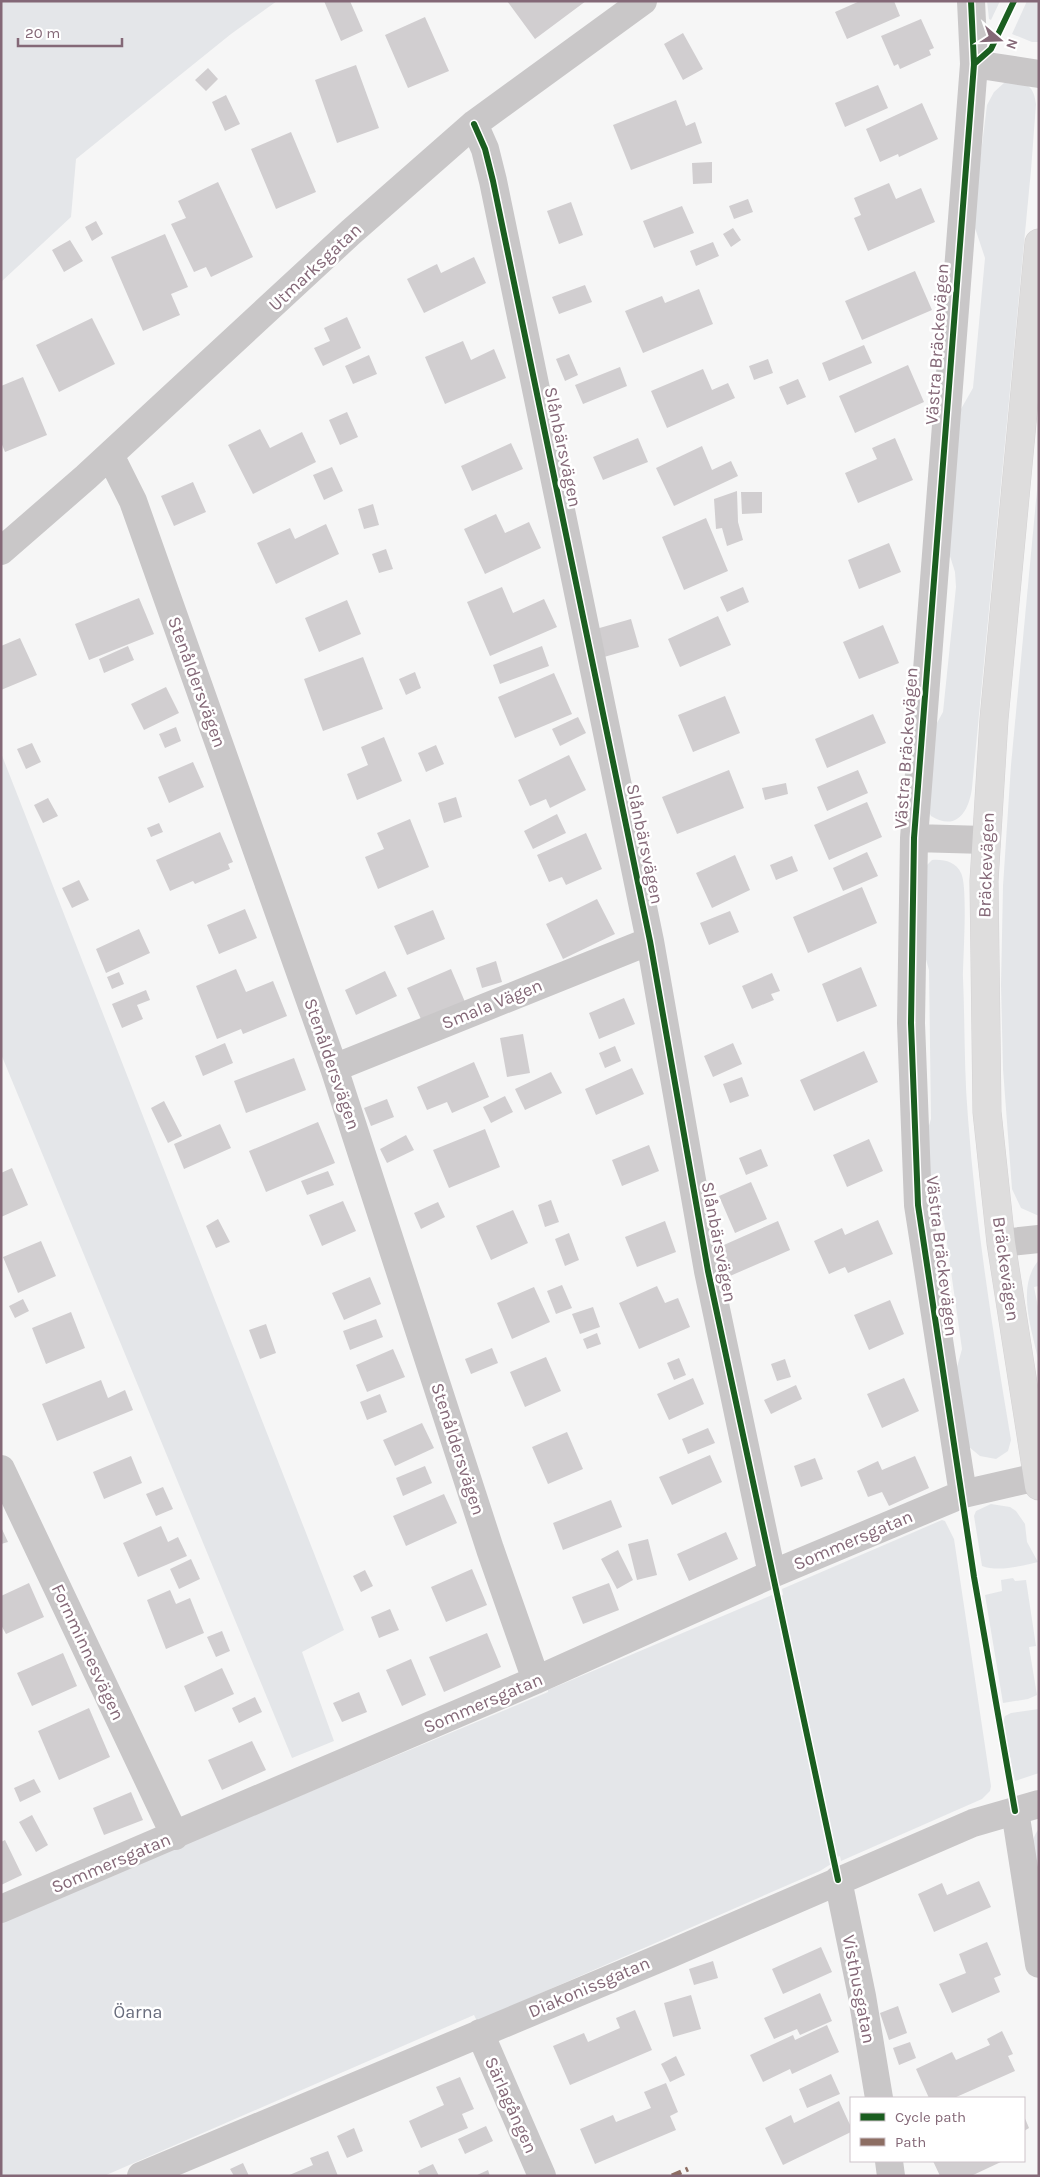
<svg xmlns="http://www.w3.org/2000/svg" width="1040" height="2177" font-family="Karla,sans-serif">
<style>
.green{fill:#e4e6e9}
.building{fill:#d1ced0}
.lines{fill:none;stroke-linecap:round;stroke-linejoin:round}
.secondary-casing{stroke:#d4d2d3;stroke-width:29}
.street{stroke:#c9c7c8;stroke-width:28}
.secondary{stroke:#dedddd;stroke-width:28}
.quiet{stroke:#8d6e63;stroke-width:5;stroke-dasharray:10 5;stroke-linecap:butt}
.cycleway-casing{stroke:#fff;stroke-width:9}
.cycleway{stroke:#1b5e20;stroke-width:6}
.labels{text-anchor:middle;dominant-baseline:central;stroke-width:5;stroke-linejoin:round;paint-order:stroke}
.street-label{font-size:18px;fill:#846877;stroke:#fff}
.park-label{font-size:18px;fill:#676b7b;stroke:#fff}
</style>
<rect width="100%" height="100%" fill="#f6f6f6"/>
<!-- green -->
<path class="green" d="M1 1H277L231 34 76 159 71 217 1 282Z
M987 1H1000L991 20 989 19Z
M1027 1H1039V42H1032L1012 34Z
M1012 80C1028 84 1034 87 1036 104L1031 170 972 788C969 811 957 832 931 816L927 808 932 732 943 712 956 587 955 572 949 553 956 454 961 409 973 388 985 258 974 225 980 161 987 105 994 92 1004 83Z
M1039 469V1216L1021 1208 1012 1189 1003 1069 1001 985 1003 886 1011 765Z
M1 753 344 1630 302 1652 334 1741 292 1758 1 1054Z
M932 860C944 859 956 862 961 873 968 886 963 958 963 978 965 1025 964 1072 968 1118 976 1226 993 1333 1011 1440L1008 1451 996 1459 980 1456 969 1447 956 1371 962 1349 944 1222 930 1194 925 1138 931 1119 929 970 919 935 923 869Z
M1039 1260V1286L1034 1287 1039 1312V1364C1033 1332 1015 1287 1039 1260Z
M991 1504 1010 1507 1016 1511 1025 1524 1027 1542 1038 1562C1022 1566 998 1572 982 1566L974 1516 976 1511Z
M942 1520 945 1521 954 1539 991 1786 990 1791 982 1799 841 1861 840 1856 830 1860 831 1864 820 1871 477 2021 474 2015 104 2176H1V1921L548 1692V1690L772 1595 773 1599 783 1595 782 1589Z
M1013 1578 1015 1581 1026 1580 1036 1646 1029 1647 1037 1695 1028 1699 1003 1703 985 1595 1002 1591 1001 1580Z
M1039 1709V1773L1015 1781 1003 1722 1005 1716 1011 1713Z
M1039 1829V1890C1035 1871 1025 1845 1039 1829Z"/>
<!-- building -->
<path class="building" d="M324 1H350L363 31 341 41Z
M507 1H586L535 39Z
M860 1H894L900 16 847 39 835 12Z
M425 17 449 71 408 88 385 35Z
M921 19 934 48 929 50 931 55 900 69 898 64 894 66 881 36Z
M683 33 703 69 683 80 664 44Z
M356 65 379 128 337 143 315 80Z
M208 68 218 79 206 91 195 80Z
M878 85 888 108 845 127 835 103Z
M226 95 240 124 225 131 212 102Z
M676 100 686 126 695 122 702 143 631 170 613 125Z
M922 103 938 139 899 157 898 154 880 162 866 129Z
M291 132 316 192 276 209 251 149Z
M712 162V183L693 184 692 163Z
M218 182 253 257 211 277 206 267 194 272 171 224 186 218 178 201Z
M889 183 896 199 921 188 935 222 868 251 854 218 861 215 854 198Z
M748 199 753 212 734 219 729 206Z
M571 202 583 235 559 244 547 211Z
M682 206 694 233 654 248 643 221Z
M96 221 103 234 92 241 85 227Z
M733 228 741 240 731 247 723 234Z
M165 234 188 287 171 294 180 315 143 331 111 257Z
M70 240 83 261 64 272 52 250Z
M713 242 719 256 696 266 690 251Z
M474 257 486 283 424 313 407 279 437 264 441 273Z
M915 271 932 310 862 340 845 301Z
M585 285 592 302 559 314 552 297Z
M699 289 713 324 643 353 625 311 662 296 665 303Z
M347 317 361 348 323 366 314 348 330 341 324 328Z
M92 318 115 364 59 392 36 345Z
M463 341 471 360 494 349 506 378 445 404 425 357Z
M864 345 872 363 829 381 822 363Z
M569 354 578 375 565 381 556 359Z
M369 355 377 374 353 384 345 366Z
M768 359 773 373 754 380 749 366Z
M908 365 924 402 855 433 839 396Z
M620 367 627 386 583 404 575 385Z
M703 369 712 390 728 383 735 398 667 428 651 391Z
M23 377 47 435 5 452 1 442V386Z
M798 379 806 397 787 405 779 387Z
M347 412 358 437 340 445 329 420Z
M260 429 270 448 302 432 316 462 253 494 228 445Z
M638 438 648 462 603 480 593 457Z
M895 438 913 480 858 503 845 473 877 459 872 448Z
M511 443 523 469 472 491 461 466Z
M702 446 712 470 731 461 738 476 674 506 656 468Z
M332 467 343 491 324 500 313 475Z
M193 482 206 512 174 526 161 496Z
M737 491 738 522 743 540 727 546 722 528 716 529 714 499Z
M741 492H762V513L742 514Z
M373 504 379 525 364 529 358 509Z
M496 514 505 533 529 522 541 548 485 574 464 529Z
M706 518 728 571 684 590 662 537Z
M326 524 339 554 276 584 257 543 290 528 295 539Z
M889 543 901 572 859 589 848 560Z
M386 549 393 569 379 573 372 554Z
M502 587 513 613 544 599 557 627 490 656 467 602Z
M743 587 749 602 727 612 720 597Z
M139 598 154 634 89 660 75 624Z
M347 600 361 634 319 652 305 618Z
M718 616 731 645 680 667 668 639Z
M631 619 639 647 604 657 596 629Z
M883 625 899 663 859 679 843 642Z
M20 638 37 675 1 690V646Z
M128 646 134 660 104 673 99 659Z
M542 646 549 666 500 684 493 665Z
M363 657 383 709 323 731 304 679Z
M415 672 421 688 406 695 399 679Z
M554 673 572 714 515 738 498 697Z
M166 687 179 713 144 730 131 704Z
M725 696 740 733 693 752 678 715Z
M873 714 886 743 827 768 815 739Z
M578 717 586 733 560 746 552 729Z
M176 727 181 741 165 748 159 734Z
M384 737 402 781 357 800 347 774 368 765 361 747Z
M32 743 41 762 26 769 17 749Z
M436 745 444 764 426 772 418 753Z
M569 755 586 790 550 808 546 799 530 806 518 780Z
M193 762 204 787 169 803 158 777Z
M729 770 744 808 677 834 662 797Z
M858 770 868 793 827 811 817 787Z
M786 783 788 794 765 800 762 788Z
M456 797 462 817 444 823 438 803Z
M48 798 58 816 43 823 34 805Z
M867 802 882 837 829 860 814 825Z
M557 814 566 833 533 849 524 831Z
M410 819 429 867 378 889 365 857 384 849 377 833Z
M159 823 163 832 151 837 147 828Z
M220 832 233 862 228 864 230 869 195 884 193 881 170 891 156 860Z
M586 833 602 869 566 885 562 877 549 882 537 855Z
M867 852 878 876 843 891 833 868Z
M735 855 750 890 712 908 696 873Z
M792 856 798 871 776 880 770 865Z
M79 880 89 900 72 908 62 888Z
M862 887 877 923 808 953 793 917Z
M597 899 615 934 563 959 546 924Z
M245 909 257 938 219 954 207 925Z
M433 910 445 939 407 955 394 926Z
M730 911 739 932 709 945 700 923Z
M139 929 150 953 106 973 96 949Z
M496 961 502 982 482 988 476 968Z
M861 967 877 1006 837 1022 822 984Z
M236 969 246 992 273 981 287 1016 243 1034 241 1029 217 1039 196 986Z
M451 969 468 1009 425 1028 407 988Z
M385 971 397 996 356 1015 345 990Z
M119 972 124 984 112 989 107 977Z
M772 973 780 991 771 994 774 1000 752 1009 742 986Z
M146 990 150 1000 137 1005 143 1019 122 1028 112 1004Z
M624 998 635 1024 599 1039 589 1013Z
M523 1034 530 1073 507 1077 500 1038Z
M225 1043 233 1063 203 1076 195 1056Z
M733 1043 742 1064 713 1077 704 1056Z
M615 1046 621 1061 605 1068 599 1053Z
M864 1051 878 1082 814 1111 800 1080Z
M294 1058 306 1090 246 1113 234 1081Z
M474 1062 489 1097 452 1113 447 1102 427 1110 417 1087Z
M632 1068 644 1094 596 1115 585 1089Z
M551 1072 562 1093 525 1110 515 1089Z
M742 1077 749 1096 730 1103 723 1084Z
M505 1096 513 1112 491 1123 483 1107Z
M387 1099 394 1117 371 1126 364 1108Z
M164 1101 182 1136 168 1143 151 1108Z
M318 1122 335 1163 266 1192 249 1151Z
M220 1124 231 1148 184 1169 174 1144Z
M485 1129 500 1167 449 1188 433 1150Z
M406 1135 414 1150 387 1163 380 1149Z
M869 1139 883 1171 847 1187 833 1155Z
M649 1145 659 1171 622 1186 612 1160Z
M761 1149 768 1166 746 1175 739 1158Z
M12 1168 28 1205 1 1217V1173Z
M328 1171 334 1185 307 1195 301 1181Z
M751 1182 767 1219 735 1233 719 1196Z
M551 1200 559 1222 545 1227 538 1205Z
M343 1201 356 1231 322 1246 309 1215Z
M438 1202 445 1217 421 1229 414 1213Z
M513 1210 528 1243 491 1260 476 1226Z
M218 1219 230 1242 216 1248 206 1226Z
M878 1220 893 1254 848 1273 845 1267 829 1274 814 1241 842 1228 845 1235Z
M665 1221 676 1252 637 1267 625 1237Z
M778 1221 790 1250 730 1276 717 1248Z
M569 1233 579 1260 565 1266 555 1239Z
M41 1241 56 1276 18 1293 3 1257Z
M370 1277 381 1304 344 1320 332 1293Z
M562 1285 572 1308 556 1314 547 1291Z
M657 1286 665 1303 678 1298 690 1327 639 1349 619 1303Z
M534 1287 550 1322 512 1339 497 1303Z
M23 1299 29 1311 15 1318 9 1306Z
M890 1300 904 1334 869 1350 854 1315Z
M593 1307 600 1327 580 1334 572 1314Z
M71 1312 85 1348 46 1364 32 1328Z
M376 1319 383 1337 350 1350 343 1331Z
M266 1324 276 1353 260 1359 249 1330Z
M597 1333 601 1344 587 1349 583 1339Z
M492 1348 498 1363 471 1374 465 1359Z
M393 1349 405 1377 367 1392 356 1365Z
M546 1357 561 1391 525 1407 510 1372Z
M679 1358 686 1375 674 1380 667 1363Z
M785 1359 791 1377 777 1381 771 1364Z
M693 1378 704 1404 669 1420 657 1394Z
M904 1378 919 1411 882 1428 867 1394Z
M101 1380 108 1398 125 1390 133 1410 57 1441 42 1404Z
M796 1385 802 1399 771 1414 764 1400Z
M380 1394 387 1412 367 1420 360 1402Z
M422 1423 434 1448 395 1466 383 1440Z
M708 1428 715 1443 688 1454 682 1439Z
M567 1432 583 1469 548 1484 532 1447Z
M710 1455 722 1482 672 1505 659 1477Z
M131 1456 142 1483 104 1499 93 1472Z
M915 1456 929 1488 889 1506 882 1492 868 1497 857 1471 878 1461 882 1470Z
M815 1458 823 1479 801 1487 794 1466Z
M425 1466 432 1483 403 1496 396 1478Z
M163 1487 173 1509 156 1516 146 1494Z
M444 1494 457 1523 406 1546 393 1516Z
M611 1500 622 1527 563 1550 553 1523Z
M161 1526 168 1542 178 1537 187 1556 138 1577 123 1543Z
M1 1527 8 1542 1 1544Z
M726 1532 738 1559 689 1581 677 1554Z
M648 1539 657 1575 637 1580 628 1544Z
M618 1550 633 1580 617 1589 601 1559Z
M191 1559 200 1579 179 1589 170 1569Z
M472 1569 487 1605 446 1622 431 1587Z
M365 1570 373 1586 361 1592 353 1576Z
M29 1583 44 1617 6 1634 1 1625V1596Z
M609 1583 619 1610 583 1624 572 1597Z
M170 1590 176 1604 190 1598 204 1633 166 1649 147 1600Z
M390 1609 399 1630 379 1638 371 1617Z
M222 1631 230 1651 216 1657 207 1637Z
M487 1633 501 1667 444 1692 429 1657Z
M63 1653 77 1686 32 1706 17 1673Z
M411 1659 426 1695 402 1706 386 1670Z
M222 1668 234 1694 195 1712 184 1686Z
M359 1692 367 1712 342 1722 333 1703Z
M255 1697 262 1712 239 1723 232 1708Z
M89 1708 110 1757 59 1780 38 1731Z
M252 1741 266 1770 222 1790 208 1760Z
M34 1779 41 1792 20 1802 14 1788Z
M131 1792 143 1820 104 1835 93 1808Z
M32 1815 48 1845 36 1852 19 1822Z
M5 1840 22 1875 1 1885V1842Z
M979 1881 991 1907 934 1932 918 1894 942 1883 947 1895Z
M987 1942 1001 1975 994 1978 1000 1992 952 2013 939 1984 966 1973 959 1954Z
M821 1947 832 1972 783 1994 772 1969Z
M713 1961 718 1978 694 1985 689 1969Z
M820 1993 832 2021 800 2035 797 2029 774 2039 764 2018Z
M691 1995 701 2029 673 2037 664 2003Z
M898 2006 907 2033 889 2040 880 2013Z
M635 2010 652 2050 570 2085 553 2046 584 2033 588 2042 620 2028 616 2018Z
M827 2025 839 2052 792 2074 790 2069 763 2082 750 2055 793 2035 795 2040Z
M1002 2031 1013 2054 1008 2056 1015 2071 954 2098H929L916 2069 952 2052 956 2060 990 2045 987 2039Z
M910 2042 916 2058 899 2065 893 2048Z
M676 2056 685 2075 670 2082 661 2064Z
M831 2074 840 2094 807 2108 799 2089Z
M460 2077 474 2109 462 2114 468 2128 421 2148 409 2121 444 2105 436 2087Z
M666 2083 678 2112 670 2116 676 2130 595 2164 580 2129 613 2115 616 2122 651 2108 644 2092Z
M839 2101 851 2127V2132L783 2165 765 2128 791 2115 794 2123Z
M1024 2116 1029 2128 1024 2131Z
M486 2126 493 2141 465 2154 458 2139Z
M354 2128 363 2151 347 2158 337 2136Z
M328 2151 338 2176H287L313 2165 310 2158Z
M933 2161H1003L971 2176H940Z
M243 2163 249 2176H234L230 2169Z
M433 2164 439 2176H420L418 2171Z
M488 2170 490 2176H475Z"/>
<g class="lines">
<!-- secondary casing -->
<g class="secondary-casing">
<path id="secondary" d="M1039 243 994 719 984 881 987 1112 1001 1243 1039 1486"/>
</g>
<!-- street -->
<path class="street" d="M974 64 1039 74
M474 124 485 149 493 181 650 941 708 1271 772 1574
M110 455 133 501 334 1068 490 1549 536 1680
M1 551 86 477 351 232 474 124 643 1
M914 838 985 840
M334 1068 650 941
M1001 1243 1039 1239
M1 1469 175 1836
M963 1494 918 1205 911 1023 914 838 974 64 971 1
M1015 1811 1039 1964
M838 1880 862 1996 879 2098
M1 1909 536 1680 772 1574 963 1494 1037 1477
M480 2033 542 2176
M889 2161 891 2176
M141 2176 670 1954 973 1823 1039 1804"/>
<!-- secondary -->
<use href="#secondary" class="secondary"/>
<!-- quiet -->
<path class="quiet" d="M672 2176 688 2169"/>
<!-- cycleway casing -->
<g class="cycleway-casing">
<path id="cycleway" d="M971 1 974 64 914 838 911 1023 918 1205 974 1577 1015 1811
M974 64 991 49 1014 1
M474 124 485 149 493 181 650 941 708 1271 838 1880"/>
</g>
<!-- cycleway -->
<use href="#cycleway" class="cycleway"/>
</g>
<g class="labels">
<!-- street labels -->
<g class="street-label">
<text transform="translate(315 267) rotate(-43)">Utmarksgatan</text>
<text transform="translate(937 344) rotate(-86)">Västra Bräckevägen</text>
<text transform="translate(563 447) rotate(78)">Slånbärsvägen</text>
<text transform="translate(197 682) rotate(70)">Stenåldersvägen</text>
<text transform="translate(906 748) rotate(-86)">Västra Bräckevägen</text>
<text transform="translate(645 844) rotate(78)">Slånbärsvägen</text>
<text transform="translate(986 865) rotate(-88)">Bräckevägen</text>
<text transform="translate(492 1004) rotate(-22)">Smala Vägen</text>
<text transform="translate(332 1064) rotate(71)">Stenåldersvägen</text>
<text transform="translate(719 1242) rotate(79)">Slånbärsvägen</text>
<text transform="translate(942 1256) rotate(83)">Västra Bräckevägen</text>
<text transform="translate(1006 1269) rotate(82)">Bräckevägen</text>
<text transform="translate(458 1449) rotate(72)">Stenåldersvägen</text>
<text transform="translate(853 1540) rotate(-23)">Sommersgatan</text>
<text transform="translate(88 1652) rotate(65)">Fornminnesvägen</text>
<text transform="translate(483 1703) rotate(-23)">Sommersgatan</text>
<text transform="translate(111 1863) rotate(-23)">Sommersgatan</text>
<text transform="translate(589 1987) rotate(-23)">Diakonissgatan</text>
<text transform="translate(859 1989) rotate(79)">Visthusgatan</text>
<text transform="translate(511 2105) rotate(66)">Särlagången</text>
</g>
<!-- park labels -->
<g class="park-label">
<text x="138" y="2012">Öarna</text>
</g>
</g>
<!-- border -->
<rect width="1040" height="2177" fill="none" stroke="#846877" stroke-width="5"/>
<!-- legend -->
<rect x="850" y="2097" width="175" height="65" fill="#ffffff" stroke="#cec3c9"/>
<rect x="860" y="2113" width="25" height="8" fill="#1b5e20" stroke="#cec3c9"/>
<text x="895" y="2122" font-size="15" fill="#846877">Cycle path</text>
<rect x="860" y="2138" width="25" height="8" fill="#8d6e63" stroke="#cec3c9"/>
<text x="895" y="2147" font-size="15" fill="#846877">Path</text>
<!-- north arrow -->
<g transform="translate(1000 40) rotate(109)" stroke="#ffffff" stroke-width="4" paint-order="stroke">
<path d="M0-4L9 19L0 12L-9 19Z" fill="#846877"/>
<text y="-8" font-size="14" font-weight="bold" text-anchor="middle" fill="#846877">N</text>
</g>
<!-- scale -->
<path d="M18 38v8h104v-8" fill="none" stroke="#846877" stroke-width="2.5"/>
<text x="25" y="38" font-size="15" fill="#846877" stroke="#ffffff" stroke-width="4" paint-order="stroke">20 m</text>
</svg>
